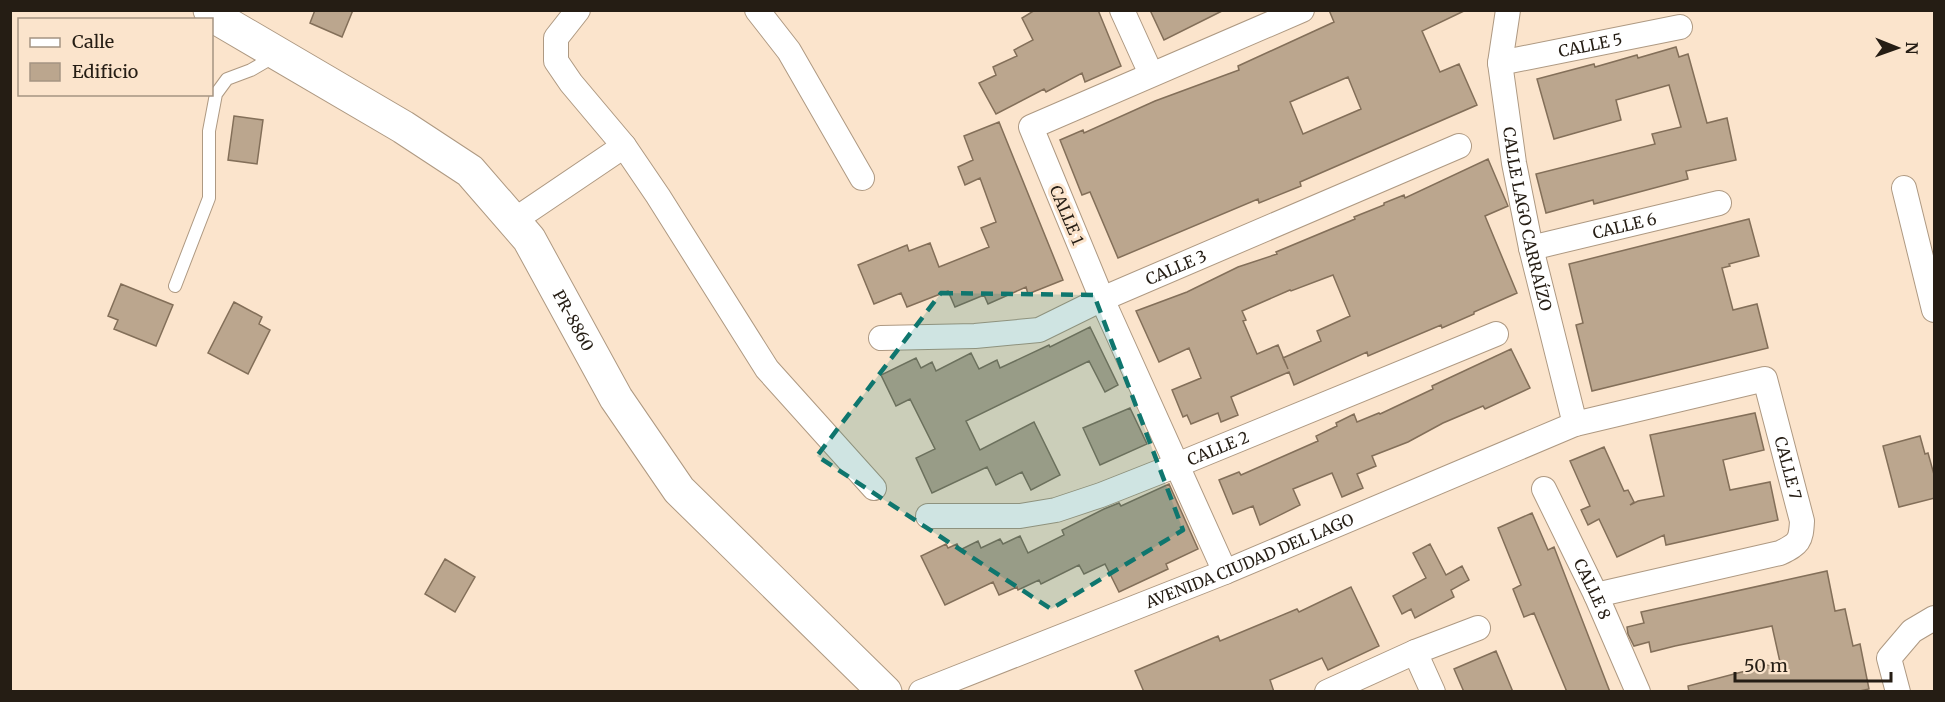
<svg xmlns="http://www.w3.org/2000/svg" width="1945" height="702" font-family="Merriweather,serif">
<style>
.building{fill:#bba68e;stroke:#836f59;stroke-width:1.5;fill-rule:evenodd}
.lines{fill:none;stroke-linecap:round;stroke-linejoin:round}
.lane-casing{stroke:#ae9982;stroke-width:14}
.street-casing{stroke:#ae9982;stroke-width:26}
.secondary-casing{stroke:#ae9982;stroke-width:35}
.lane{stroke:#fff;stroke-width:12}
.street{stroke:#fff;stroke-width:24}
.secondary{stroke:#fff;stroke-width:33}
.marked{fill:#0f766e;fill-opacity:0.2;stroke:#0f766e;stroke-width:4.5;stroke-dasharray:12 8;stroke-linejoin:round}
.labels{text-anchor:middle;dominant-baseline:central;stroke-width:6;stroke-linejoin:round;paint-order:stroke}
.street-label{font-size:16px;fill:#251d14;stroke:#fbe4cc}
</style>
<rect width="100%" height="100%" fill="#fbe4cc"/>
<!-- building -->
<path class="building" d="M315 10H353L342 37 310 23Z
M1035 10H1098L1121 66 1085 82 1082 73 1046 92 1044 89 996 114 979 83 996 75 993 67 1017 56 1014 50 1033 40 1022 18Z
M1150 10H1224L1164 40Z
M1329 10H1466L1422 31 1440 72 1459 64 1477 105 1300 182 1301 186 1259 203 1258 199 1118 258 1090 192 1082 195 1060 140 1083 130 1084 133 1155 101 1239 70 1238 66 1334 22ZM1348 77 1361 109 1303 134 1290 102Z
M1676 47 1679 57 1688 54 1707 123 1727 118 1736 160 1686 171 1688 179 1594 204 1593 200 1546 213 1536 174 1655 144 1652 134 1681 127 1669 85 1616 100 1621 120 1554 139 1537 79 1594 64 1595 67 1637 55 1638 58Z
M234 116 263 120 257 164 228 160Z
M999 122 1063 280 1028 294 1026 287 988 304 984 295 955 307 948 291 907 307 901 293 874 304 858 265 907 245 909 251 930 243 939 267 989 247 981 228 996 222 980 178 965 185 958 167 973 160 964 136Z
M1488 159 1508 206 1485 216 1517 293 1474 312V314L1442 328 1441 325 1368 356 1367 352 1294 385 1289 372 1231 397 1238 415 1221 422 1218 413 1191 424 1187 415 1183 417 1172 390 1201 378 1189 348 1159 362 1136 311 1187 292 1238 267 1277 254 1276 252 1355 219 1354 217 1384 205V203L1404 195 1405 198ZM1333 275 1350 316 1317 331 1321 341 1283 358 1288 369 1278 345 1257 354 1243 321 1246 320 1242 311 1290 290 1291 291Z
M1749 219 1759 256 1729 264 1730 266 1722 268 1733 310 1757 304 1768 348 1592 391 1576 325 1583 323 1569 264Z
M121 284 173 305 156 346 114 329 118 320 108 316Z
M234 302 262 317 259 324 270 330 248 374 208 353Z
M1090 327 1118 385 1105 392 1089 361 966 421 980 450 1034 422 1060 475 1031 490 1022 472 996 485 987 467 932 493 916 458 935 449 910 399 896 406 881 375 916 358 921 368 932 362 936 371 971 353 979 369 997 360 1000 368 1049 345 1050 347Z
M1511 349 1530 388 1485 409 1483 406 1443 423 1408 442 1372 456 1376 466 1357 474 1363 488 1342 497 1332 473 1293 489 1300 505 1260 525 1253 506 1233 514 1219 480 1239 472 1241 475 1318 441 1316 436 1337 426 1336 423 1354 414 1357 422 1379 413 1380 414 1433 389 1432 386Z
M1130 408 1147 444 1100 465 1083 428Z
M1755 413 1764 450 1723 460 1730 490 1770 482 1778 520 1666 545 1664 535 1617 557 1599 519 1588 525 1581 510 1590 506 1570 461 1604 447 1624 491 1628 490 1634 502 1630 505 1638 501 1664 496 1650 435Z
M1920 436 1925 454 1928 453 1935 478V498L1899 507 1883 446Z
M1169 484 1198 549 1166 564 1168 569 1119 592 1105 564 1084 574 1079 565 1041 584 1039 580 1018 590 1017 587 999 595 993 582 945 605 921 556 946 544 948 548 957 544 960 550 978 541 981 548 1000 539 1003 544 1020 536 1028 553 1064 535 1062 530 1104 509 1119 503 1121 506Z
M1532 513 1548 550 1554 547 1610 692H1567L1534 613 1524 617 1513 589 1521 585 1498 528Z
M1430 544 1446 575 1462 566 1469 580 1451 590 1454 597 1415 618 1411 609 1402 614 1393 596 1426 578 1413 553Z
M445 559 475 577 455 612 425 594Z
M1827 571 1835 611 1845 609 1853 646 1860 644 1869 689 1855 692H1689L1688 686 1780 662 1772 626 1675 646 1651 652 1649 642 1634 646 1628 634 1627 627 1644 623 1641 612Z
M1351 587 1379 646 1328 670 1322 658 1270 680 1274 692H1144L1135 671 1218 636 1220 641 1297 609 1299 612Z
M1496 651 1513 692H1464L1454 669Z"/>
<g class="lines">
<!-- lane casing -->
<g class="lane-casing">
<path id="lane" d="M175 286 209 198V131L216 94 227 79 251 70 275 56"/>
</g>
<!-- street casing -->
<g class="street-casing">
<g id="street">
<path d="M578 10 556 38V61L571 83 624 146 658 196 767 369 874 488"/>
<path d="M757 10 789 51 862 178"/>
<path d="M1122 10 1151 74"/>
<path id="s1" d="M1508 10 1500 63 1514 163 1531 248 1575 424"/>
<path id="s2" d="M1500 63 1680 27"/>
<path d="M1904 188 1934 310"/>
<path d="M513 221 624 146"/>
<path id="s3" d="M1531 248 1719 203"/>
<path id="s4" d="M881 338 975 336 1039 330 1102 299 1459 146"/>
<path id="s5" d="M1544 489 1596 595 1638 692"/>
<path id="s6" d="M928 516H1020L1056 510 1101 495 1177 465 1496 334"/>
<path d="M1225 572 1102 299 1031 127 1302 10"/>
<path d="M1415 652 1433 692"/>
<path id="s7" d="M921 692 1225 572 1575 424 1765 379 1802 521C1801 541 1799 544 1780 553L1596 595"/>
<path d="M1327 692 1415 652 1478 628"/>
<path d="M1898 692 1889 658 1912 631 1934 618"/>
</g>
</g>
<!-- secondary casing -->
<g class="secondary-casing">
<g id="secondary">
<path id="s8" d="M210 10 222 21 403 127 470 171 529 239 616 398 679 490 885 692"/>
</g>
</g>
<!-- lane -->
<use href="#lane" class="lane"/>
<!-- street -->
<use href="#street" class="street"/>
<!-- secondary -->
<use href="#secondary" class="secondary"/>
</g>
<!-- marked area -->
<path class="marked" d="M941 293 1094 295 1183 530 1051 609 817 456Z"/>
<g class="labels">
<!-- street labels -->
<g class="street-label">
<text stroke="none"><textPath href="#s2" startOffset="92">CALLE 5</textPath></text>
<text transform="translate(1067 215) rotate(67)">CALLE 1</text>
<text stroke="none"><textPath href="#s1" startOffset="212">CALLE LAGO CARRAÍZO</textPath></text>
<text stroke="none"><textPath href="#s3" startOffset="96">CALLE 6</textPath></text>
<text stroke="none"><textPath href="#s4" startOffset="309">CALLE 3</textPath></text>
<text stroke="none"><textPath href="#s8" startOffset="489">PR-8860</textPath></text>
<text stroke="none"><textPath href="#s6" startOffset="302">CALLE 2</textPath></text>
<text stroke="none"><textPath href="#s7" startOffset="994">CALLE 7</textPath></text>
<text stroke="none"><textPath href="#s7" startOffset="354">AVENIDA CIUDAD DEL LAGO</textPath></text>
<text stroke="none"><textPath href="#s5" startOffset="111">CALLE 8</textPath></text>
</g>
</g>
<!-- border -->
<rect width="1945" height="702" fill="none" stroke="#251d14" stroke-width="24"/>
<!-- legend -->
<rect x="18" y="18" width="195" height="78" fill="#fbe4cc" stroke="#a59482" stroke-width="1.5"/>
<rect x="30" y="38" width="30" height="9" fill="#ffffff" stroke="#a59482" stroke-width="1.5"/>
<text x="72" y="48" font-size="18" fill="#251d14">Calle</text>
<rect x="30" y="63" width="30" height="18" fill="#bba68e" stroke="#a59482" stroke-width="1.5"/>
<text x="72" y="78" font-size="18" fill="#251d14">Edificio</text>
<!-- north arrow -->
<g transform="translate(1897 48) rotate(91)" stroke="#fbe4cc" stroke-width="4.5" paint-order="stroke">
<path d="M0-4.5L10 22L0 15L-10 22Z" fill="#251d14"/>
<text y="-9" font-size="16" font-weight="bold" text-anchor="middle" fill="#251d14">N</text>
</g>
<!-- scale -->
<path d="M1735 672v9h156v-9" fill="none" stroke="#251d14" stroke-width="3"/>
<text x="1744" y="672" font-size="18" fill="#251d14" stroke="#fbe4cc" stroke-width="4.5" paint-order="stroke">50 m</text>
</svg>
